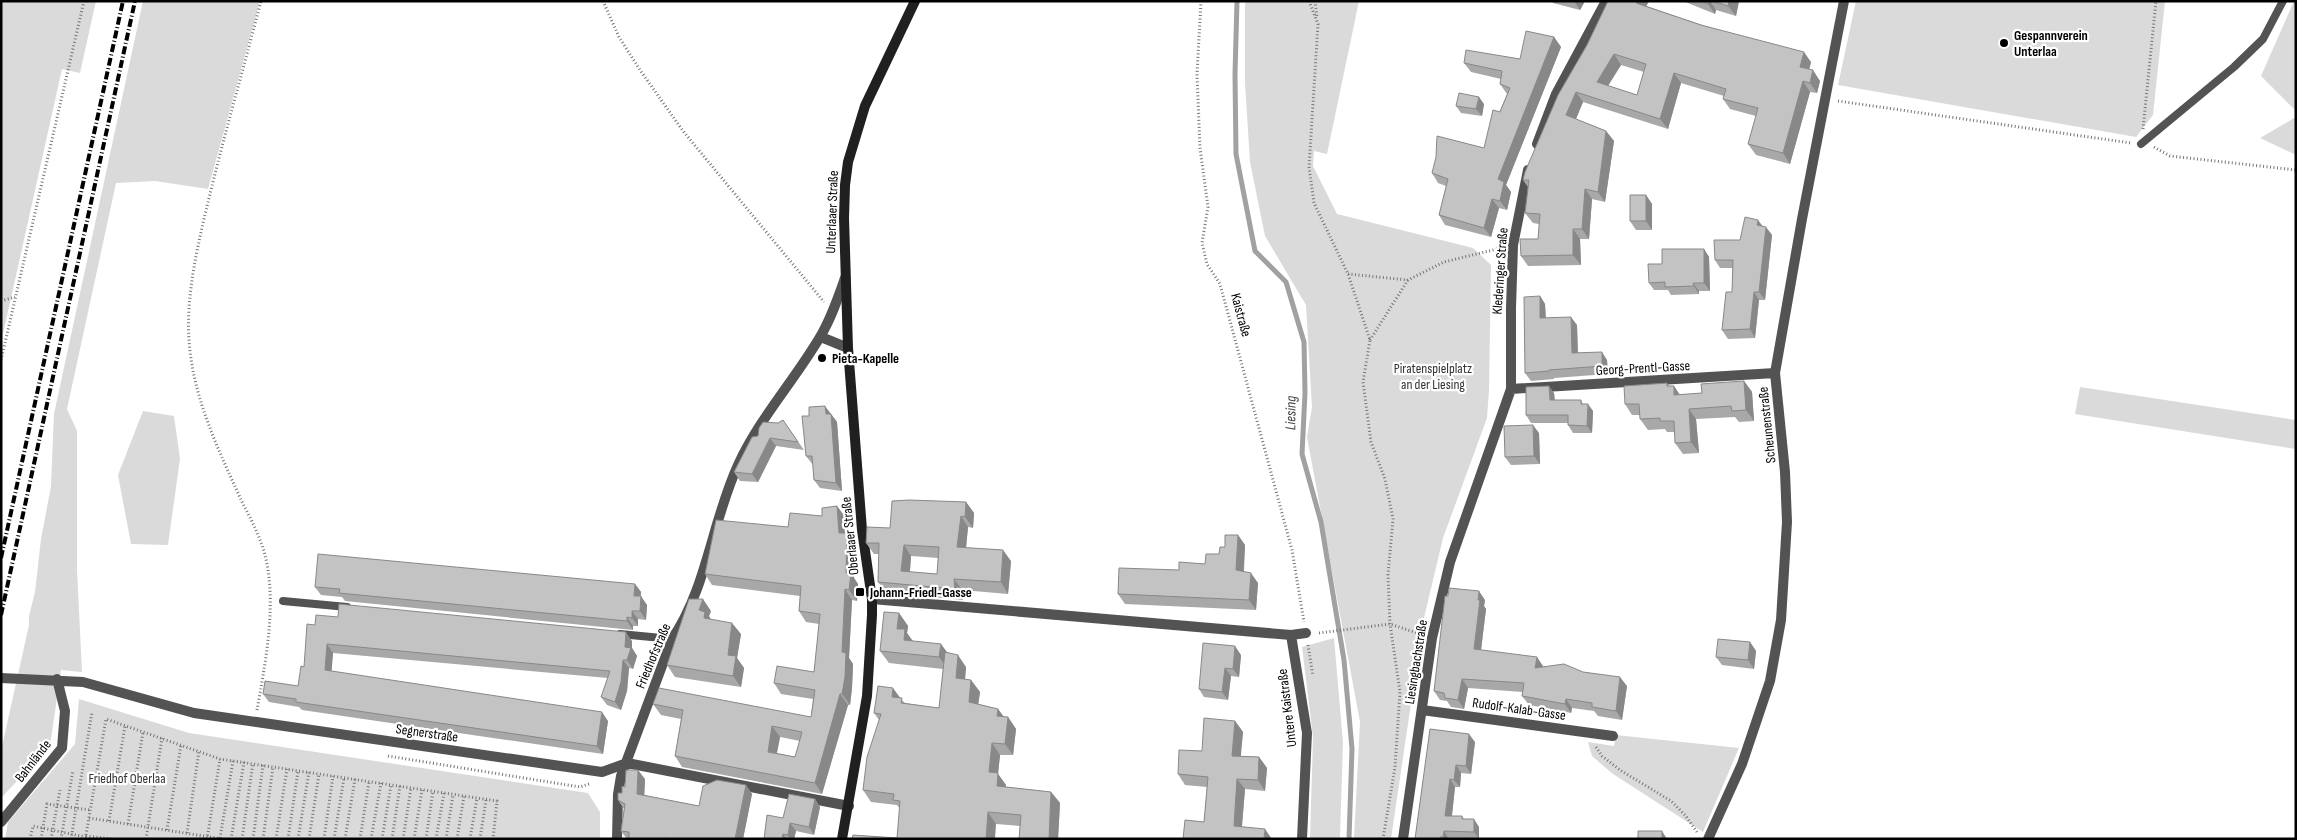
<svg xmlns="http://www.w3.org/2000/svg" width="2297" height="840" font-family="'Sofia Sans Condensed',sans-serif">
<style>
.green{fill:#dadada}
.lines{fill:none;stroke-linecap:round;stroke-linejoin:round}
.stream{stroke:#a1a1a1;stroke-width:5}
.path{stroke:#757575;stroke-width:3;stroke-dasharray:1 2.5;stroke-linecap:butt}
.lane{stroke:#535353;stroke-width:8}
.street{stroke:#535353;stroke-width:10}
.secondary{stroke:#202020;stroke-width:10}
.rail{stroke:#000;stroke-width:4;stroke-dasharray:8 2.5 1 2.5;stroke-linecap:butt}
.wall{fill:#a8a8a8;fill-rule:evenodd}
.shaded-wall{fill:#888}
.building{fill:#c3c3c3;stroke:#888;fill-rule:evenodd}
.poi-dot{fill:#000;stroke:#fff;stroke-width:2}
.labels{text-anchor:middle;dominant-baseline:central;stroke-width:4.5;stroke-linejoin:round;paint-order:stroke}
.poi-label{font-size:14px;font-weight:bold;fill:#000;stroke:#fff;text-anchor:start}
.street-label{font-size:14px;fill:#000;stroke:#fff}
.park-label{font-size:14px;fill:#313131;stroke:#fff}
.water-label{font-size:15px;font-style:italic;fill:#424242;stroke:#fff}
</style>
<rect width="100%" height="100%" fill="#fff"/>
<!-- green -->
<path class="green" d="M1 1H96L80 73 62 69 1 343Z
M143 1H260L208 189 155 181 116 183 67 409 77 431V570L82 672 61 670 50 746 1 798V751L29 625V616L35 592 41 539 51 486 54 414Z
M1245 1H1359L1327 154 1314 151 1313 166 1337 214 1473 248 1491 265 1489 390 1487 418 1443 538 1423 622 1391 839H1354L1360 722 1307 437 1312 407 1306 305 1265 236 1250 162 1245 83Z
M1856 1H2165L2153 115 2136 137 1838 85Z
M2294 1H2296V111L2261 76Z
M2296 117V155L2260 138Z
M2080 387 2296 420V449L2075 414Z
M143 411 174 416 180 459 168 545 131 544 118 475Z
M1334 638 1343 743 1340 836V839H1310L1313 737 1302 647Z
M79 699 189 733 588 793 600 812V839H5L8 822 75 744Z
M1616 735 1739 748 1703 832 1613 774 1592 756 1588 742 1614 746Z"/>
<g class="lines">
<!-- stream -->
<path class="stream" d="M1237 1 1235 74 1236 154 1255 251 1286 282 1304 342 1305 393 1302 454 1321 522 1344 660 1352 749 1349 839"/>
<!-- path -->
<path class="path" d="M603 1 619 37 640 70 683 131 824 302
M1201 1 1197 74 1200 148 1208 207 1202 243 1207 264 1220 284 1292 550 1304 622
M1309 1 1318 24 1309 167 1314 203 1348 274 1370 340 1363 382 1371 442 1385 479 1393 519 1388 575 1390 624 1400 692 1395 767 1383 839
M1315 1 1317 18
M1838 101 2131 143
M2143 129 2156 1
M2154 147 2170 156 2296 170
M1348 274 1408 280 1444 262 1501 248
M1 301 15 297
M1370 340 1408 280
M1 360 84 1
M1319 633 1390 624 1420 634
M1308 645 1313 676
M257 710C266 660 279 594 262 545 257 531 250 517 243 504 219 451 193 399 189 340 186 293 198 244 209 198 225 132 244 67 261 1
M1596 747 1602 756 1620 770 1671 801 1685 815 1697 832
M388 756 580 787 589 784
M89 818 223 839
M109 821 125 726
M128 824 143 732
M167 830 181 745
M187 833 199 751
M86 835 106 719 220 759 497 801 493 839
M86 836 112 839
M220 838 233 761
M30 839 33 826 86 837
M41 839 47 804 90 810
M51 839 60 790
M61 839 73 770
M71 839 92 712
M146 839 162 738
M207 839 220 759
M231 839 244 762
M242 839 253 763
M253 839 263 765
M263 839 273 767
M276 839 287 769
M288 839 298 771
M298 839 309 772
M309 839 319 774
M324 839 333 776
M334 839 344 778
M345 839 355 779
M360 839 369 782
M371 839 381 783
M382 839 391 785
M392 839 400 786
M403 839 411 788
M414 839 422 790
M426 839 433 791
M436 839 444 793
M446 839 453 795
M457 839 464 796
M470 839 477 798
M480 839 486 800"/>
<!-- lane -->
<path class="lane" d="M2141 144 2234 67 2263 39 2283 1
M283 601 347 607
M620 634 672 639"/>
<!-- street -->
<path class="street" d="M1537 144 1556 94 1606 1
M821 337 848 348
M1511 389 1775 373
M872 599 1291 635 1306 633
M1291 635 1307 733 1302 839
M1 678 83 682 194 713 602 772 627 763 849 806
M1422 710 1613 736
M1 822 62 748 65 711 57 679
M617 839 618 794 621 776 672 639C707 588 712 521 738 465 759 419 794 381 820 337 831 319 838 298 845 278
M1403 839 1432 638 1450 562 1511 389V308L1513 245 1528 170
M1708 839 1742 764 1770 681 1781 620 1787 522 1785 472 1775 373 1802 219 1844 1"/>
<!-- secondary -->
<path class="secondary" d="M842 839 867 696 872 615V599L862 530 848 348 844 218 845 185 848 162 865 106 915 1"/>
<!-- rail -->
<path class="rail" d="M1 558 123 1
M1 615 135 1"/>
</g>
<!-- wall -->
<path class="wall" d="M1552 1H1585L1580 10 1553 3Z
M1683 1H1739L1736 16 1716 10 1715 14Z
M1646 6 1811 62 1809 70 1820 81 1817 93 1810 92 1790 164 1756 155 1748 144 1756 116 1730 109 1723 99 1724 96 1681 83 1668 129 1583 102 1576 119 1606 131 1614 141 1605 202 1592 199 1589 239H1580L1581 265 1528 266 1521 256 1538 239 1539 224 1533 223 1525 213 1528 187 1523 180 1587 45ZM1621 65 1644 72 1637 95 1608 86Z
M1554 37 1561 47 1506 185 1511 192 1507 210 1499 208 1491 237 1445 225 1439 215 1446 186 1438 183 1432 173 1484 148 1507 94 1500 84 1501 79 1471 72 1464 63 1520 59Z
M1484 104 1482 116 1461 113 1456 106Z
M1646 195 1652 204V230H1636L1630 221Z
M1763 226 1772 235 1765 300H1759L1755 338 1728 339 1722 330 1732 292 1733 268H1720L1715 260 1740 240Z
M1704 249 1709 257 1710 291H1699V294L1671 295 1668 290H1654L1649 283 1662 264Z
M1540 296 1545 304 1546 318 1577 325 1578 353 1607 360 1608 374 1554 378V379L1531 381 1525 373Z
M1744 381 1752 392 1754 421 1739 422 1735 417 1696 419 1699 453 1683 454 1675 443V432H1667L1665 429 1648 430 1640 419V415H1632L1625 404 1669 386H1674L1680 395 1702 393Z
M1554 393 1555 400H1581L1583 404 1593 411 1592 433H1573L1568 425V423H1531L1526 415Z
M831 414 837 422 842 491 820 488 814 480 813 465 806 456Z
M783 420 804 450 776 446 758 482 740 481 734 472 758 436Z
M1539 433 1540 464 1511 465 1505 457Z
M966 502 974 513 973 528 968 527 966 548 1011 561 1008 594 962 590 963 600 886 593 878 582 879 554H874L866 543 890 528ZM911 556 938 558 937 574 910 572Z
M837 506 845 517 846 533H847L855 544 854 578 858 584 857 601 852 600 849 658 853 664 852 688 850 705H848L822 794 682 767 675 756 681 719 661 715 653 704 811 717 813 699 781 694 774 683 814 672 819 624 806 622 799 611 800 596 712 585 705 574 788 527 822 516ZM780 737 800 741 795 757 777 753Z
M1238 535 1245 545 1244 572 1258 583 1256 610 1125 604 1118 594 1205 564 1219 554 1225 547Z
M635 584 641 592 640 596 647 605 646 620 638 619V626H633V630L345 601 342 597 321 595 315 587Z
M1485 600 1484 606 1486 609 1481 650 1543 666V667L1583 672 1627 686 1622 720 1598 716 1594 711 1572 708 1571 713 1529 705 1522 696 1523 692 1468 688 1464 709 1451 707 1447 701 1440 700 1434 691Z
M711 611 709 616 710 619 741 634 737 658 744 668 741 687 675 677 667 665Z
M899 613 908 626 907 633 913 641 948 653 966 667 965 680H971L980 692 978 704 998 709 1004 717H1008L1016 729 1013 755H1000L998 774 1006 785V787L1051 792 1060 803 1058 839H1019L1020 826 996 824 897 838 900 809 897 805 871 802 863 790 879 720 874 713 900 698 905 703 939 708 943 669 889 663 880 651Z
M338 617 632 641V648L637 656 633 669 629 668 627 691 621 710 607 705 601 697 608 678 333 653 331 671 608 721 603 754 302 710 299 707 269 702 263 694 298 686 304 667 315 625Z
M1750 642 1756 651 1754 669 1722 665 1716 657Z
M1241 655 1239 677 1231 676 1228 700 1204 697 1199 689Z
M1235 721 1243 732 1240 756 1259 757 1267 768 1265 791 1245 789 1242 827 1204 822 1207 787 1185 785 1178 774Z
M1430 729 1475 742 1471 774 1461 773 1460 787H1455L1452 816H1462L1464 819 1479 827V839H1415Z
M645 779 644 795 699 806 746 785 752 794 743 839H627L621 831 624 809 618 800 625 787Z
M815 799 820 807 814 835 796 831 794 839H764L783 818Z"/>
<!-- shaded-wall -->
<path class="shaded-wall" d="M1574 1H1585L1580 10Z
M1637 1H1649L1643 13 1636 3Z
M1709 1H1710L1716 10 1715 14 1708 4Z
M1729 1H1739L1736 16 1728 6Z
M1554 37 1561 47 1506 185 1511 192 1507 210 1500 201 1498 179Z
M1804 52 1811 62 1807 77 1800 67Z
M1614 54 1621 65 1604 92 1597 82Z
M1813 70 1820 81 1817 93 1810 83Z
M1674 73 1681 83 1668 129 1660 119Z
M1803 81 1810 92 1790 164 1783 153Z
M1576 92 1583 102 1573 126 1566 115Z
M1479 97 1484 104 1482 116 1476 109Z
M1606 131 1614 141 1605 202 1598 192Z
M1585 189 1592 199 1589 239 1582 229Z
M1646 195 1652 204V230L1646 221Z
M1492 199 1499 208 1491 237 1484 228Z
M1758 220 1764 228 1757 225Z
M1766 227 1772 235 1765 300 1759 292Z
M1573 229 1580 239 1581 265 1573 255Z
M1704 249 1709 257 1710 291 1704 283Z
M1693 283 1699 291V294L1694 286Z
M1754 292 1759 300 1755 338 1750 329Z
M1540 296 1545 304 1546 326 1540 318Z
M1571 317 1577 325 1578 362 1572 353Z
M1602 352 1607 360 1608 374 1602 366Z
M1744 381 1752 392 1754 421 1746 410Z
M1667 383 1674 394V386L1681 397 1674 396 1667 386Z
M1549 386 1554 393 1555 408 1550 400Z
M1588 404 1593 411 1592 433 1587 426Z
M825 406 831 414H826Z
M1689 409 1696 419 1699 453 1691 442Z
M831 414 837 422 842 491 836 483Z
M1533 425 1539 433 1540 464 1534 456Z
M770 438 776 446 758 482 752 474Z
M966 502 974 513 973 528 965 517Z
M837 506 845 517 847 543 839 533Z
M961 516 968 527 965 558 957 547Z
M847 533 855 544 854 578 858 584 857 601 849 590 846 573Z
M1238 535 1245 545 1243 580 1236 570Z
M904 545 911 556 909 582 901 571Z
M1003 550 1011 561 1008 594 1001 582Z
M1251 573 1258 583 1256 610 1249 600Z
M954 579 962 590 963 600 955 589Z
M635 584 641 592 640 604 634 596Z
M845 589 852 600 849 658 853 664 852 688 850 705 842 694V652Z
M1479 591 1485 600 1484 606 1486 609 1480 658 1474 649Z
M641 596 647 605 646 620 640 611Z
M703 599 711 611 709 616 713 623 712 629 699 610Z
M632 611 638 619V626L632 618Z
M899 613 908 626 907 633 913 642 904 640 897 629Z
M627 617 633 626V630L627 621Z
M732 623 741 634 737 658 744 668 741 687 733 676 728 655Z
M626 632 632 641V648L637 656 633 669 627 660 625 647Z
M1750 642 1756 651 1754 669 1748 660Z
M327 644 333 653 331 679 325 670Z
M941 644 950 656 948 669 939 657Z
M1235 646 1241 655 1239 677 1233 669Z
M958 655 966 667 964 690 956 678Z
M1537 657 1543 666 1542 677 1535 668Z
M623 660 629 668 627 691 621 710 615 702Z
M1225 668 1231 676 1228 700 1222 692Z
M1620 677 1627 686 1622 720 1616 711Z
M1462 679 1468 688 1464 709 1458 700Z
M971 680 980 692 977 714 969 702Z
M893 688 901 699 892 697Z
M840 694 848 705 822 794 815 783Z
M1566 699 1572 708 1571 713 1565 704Z
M998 709 1006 720 997 716Z
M602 712 608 721 603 754 597 746Z
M1008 717 1016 729 1013 755 1005 744Z
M1235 721 1243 732 1240 766 1232 756Z
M772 726 780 737 775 762 768 752Z
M1469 734 1475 742 1471 774 1466 766Z
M992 743 1000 755 998 774 1006 785 1005 798 997 786 989 772Z
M1259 757 1267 768 1265 791 1258 780Z
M1456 765 1461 773 1460 787 1454 780Z
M638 770 645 779 644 803 637 794Z
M1237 779 1245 789 1241 836 1234 826Z
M1450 779 1455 787 1451 823 1445 816Z
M746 785 752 794 743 839H735Z
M1051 792 1060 803 1058 839H1049Z
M815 799 820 807 814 835 809 827Z
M988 812 996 824 995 839H986Z
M1474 819 1479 827V839L1474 832Z
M790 823 796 831 794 839H790L788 835Z
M1265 829 1272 839H1264Z
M1444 831 1449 839H1444L1443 837Z
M1662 831 1667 839H1662Z
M783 834 786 839H782Z"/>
<!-- building -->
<path class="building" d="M1608 1H1637L1636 3 1701 25 1804 52 1800 67 1813 70 1810 83 1803 81 1783 153 1748 144 1758 108 1723 99 1726 89 1674 73 1660 119 1576 92 1566 115 1606 131 1598 192 1585 189 1582 229H1573V255L1521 256 1520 239H1538L1540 214 1525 213 1529 180H1523L1525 172 1558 95 1587 45ZM1614 54 1646 64 1637 95 1597 82Z
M1701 1H1709L1708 4Z
M1712 1H1729L1728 6Z
M1526 31 1554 37 1498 179 1504 182 1500 201 1492 199 1484 228 1439 215 1448 179 1432 173 1436 157 1437 136 1484 148 1493 110 1500 112 1510 88 1500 84 1502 71 1464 63 1466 50 1520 59Z
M1459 93 1479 97 1476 109 1456 106Z
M1630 195H1646V221H1630Z
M1745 217 1758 220 1757 225 1766 227 1759 292H1754L1750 329 1722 330 1726 292H1732L1733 260H1715L1714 240H1740Z
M1662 249H1704V283H1693L1694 286 1665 287V282L1649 283 1648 264H1662Z
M1540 296V318L1571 317 1572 353 1602 352V366L1549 370V371L1525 373 1524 297Z
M1744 381 1746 410 1732 411 1731 406 1689 409 1691 442 1675 443 1674 421H1660V418L1640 419 1639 404H1625L1624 386 1667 383V386H1674V395L1702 393 1701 384Z
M1549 386 1550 400H1581V404H1588L1587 426 1568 425V415H1526V387Z
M825 406 826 414H831L836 483 814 480 812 456H806L802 416H809V407Z
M783 420 798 442 770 438 752 474 734 472 752 437 758 436 759 428 763 422 778 423Z
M1533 425 1534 456 1505 457 1504 426Z
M909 500 966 502 965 517 961 516 957 547 1003 550 1001 582 954 579 955 589 878 582 879 543H866L867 527 890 528 892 501ZM904 545 939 547 937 574 901 571Z
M837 506 839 533H847L846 573 851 574 849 590 845 589 842 652 846 653 845 677 842 694H840L815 783 675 756 683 710 653 704 659 688 811 717 815 690 774 683 777 666 814 672 820 614 799 611 801 586 705 574 716 520 788 527 790 513 822 516V508ZM772 726 802 732 795 757 768 752Z
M1225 535H1238L1236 570 1251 573 1249 600 1118 594 1119 568 1179 570V562L1205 564 1206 554H1219L1220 547H1225Z
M318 554 635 584 634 596H641L640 611H632V618L627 617V621L339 593 340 589 315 587Z
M1449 588 1479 591 1478 600H1480L1474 649 1537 657 1535 668 1564 664 1583 672 1620 677 1616 711 1592 707V703L1566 699 1565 704 1522 696 1524 683 1462 679 1458 700 1445 698 1444 693 1434 691 1445 596H1448Z
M689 599H703L699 610 705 612 704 618 732 623 728 655 736 656 733 676 667 665Z
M339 604 626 632 625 647 631 648 627 660H623L621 682 615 702 601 697 610 671 327 644 325 670 602 712 597 746 296 702V699L263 694 265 681 298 686 301 666 304 667 307 624 315 625 316 615 338 617Z
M884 612 899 613 897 629H905L904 640 941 644 939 657 880 651Z
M1718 639 1750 642 1748 660 1716 657Z
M1203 643 1235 646 1233 669 1225 668 1222 692 1199 689Z
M945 652 958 655 956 678 971 680 969 702 998 709 997 716 1008 717 1005 744 992 743 989 772 998 773 997 786 1051 792 1049 839H1019L1021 815 988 812 986 839H852L853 835 897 838 900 801 893 800 894 794 863 790 867 757 881 714 874 713 878 686 893 688 892 697 902 698 901 703 939 708Z
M1204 718 1235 721 1232 756 1259 757 1258 780 1237 779 1234 826 1265 829 1264 839H1183L1185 820 1204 822 1208 777 1178 774 1179 750 1202 751Z
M1430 729 1469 734 1466 766 1456 765 1454 780 1450 779 1445 816H1462V819H1474V832L1444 831 1443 837H1440V839H1415Z
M626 770H638L637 794 699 806 703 786 717 780 746 785 735 839H672L665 838V839H629V832L621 831 625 804 618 800V793H622V786L625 787Z
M789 794 815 799 809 827 790 823 788 835 783 834 782 839H764L767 815 783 818Z
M1638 831H1662V839H1638Z"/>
<!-- markers -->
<g class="poi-dot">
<circle cx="2004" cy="43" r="5"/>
<circle cx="822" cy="358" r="5"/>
<rect x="855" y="587" width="10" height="10" rx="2.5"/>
</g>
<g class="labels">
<!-- poi labels -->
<g class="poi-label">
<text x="2014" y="35">Gespannverein<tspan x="2014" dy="16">Unterlaa</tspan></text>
<text x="832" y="358">Pieta-Kapelle</text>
<text x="870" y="592">Johann-Friedl-Gasse</text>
</g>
<!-- street labels -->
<g class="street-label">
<text transform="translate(832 212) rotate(-88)">Unterlaaer Straße</text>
<text transform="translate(1500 271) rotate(-86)">Klederinger Straße</text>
<text transform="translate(1241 315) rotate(75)">Kaistraße</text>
<text transform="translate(1643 368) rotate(-3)">Georg-Prentl-Gasse</text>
<text transform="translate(1767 425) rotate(-96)">Scheunenstraße</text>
<text transform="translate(850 536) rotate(-96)">Oberlaaer Straße</text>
<text transform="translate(653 656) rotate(-67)">Friedhofstraße</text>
<text transform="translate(1416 662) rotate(-81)">Liesingbachstraße</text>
<text transform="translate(1287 708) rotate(-97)">Untere Kaistraße</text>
<text transform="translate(1519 709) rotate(8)">Rudolf-Kalab-Gasse</text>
<text transform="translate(427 733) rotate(8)">Segnerstraße</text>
<text transform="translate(33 761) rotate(-52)">Bahnlände</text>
</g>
<!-- park labels -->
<g class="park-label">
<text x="1433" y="368">Piratenspielplatz<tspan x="1433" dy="16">an der Liesing</tspan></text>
<text x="127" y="778">Friedhof Oberlaa</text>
</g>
<!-- water labels -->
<g class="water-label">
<text transform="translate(1291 413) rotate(-89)">Liesing</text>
</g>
</g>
<!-- border -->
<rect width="2297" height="840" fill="none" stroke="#000000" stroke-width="5"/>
</svg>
